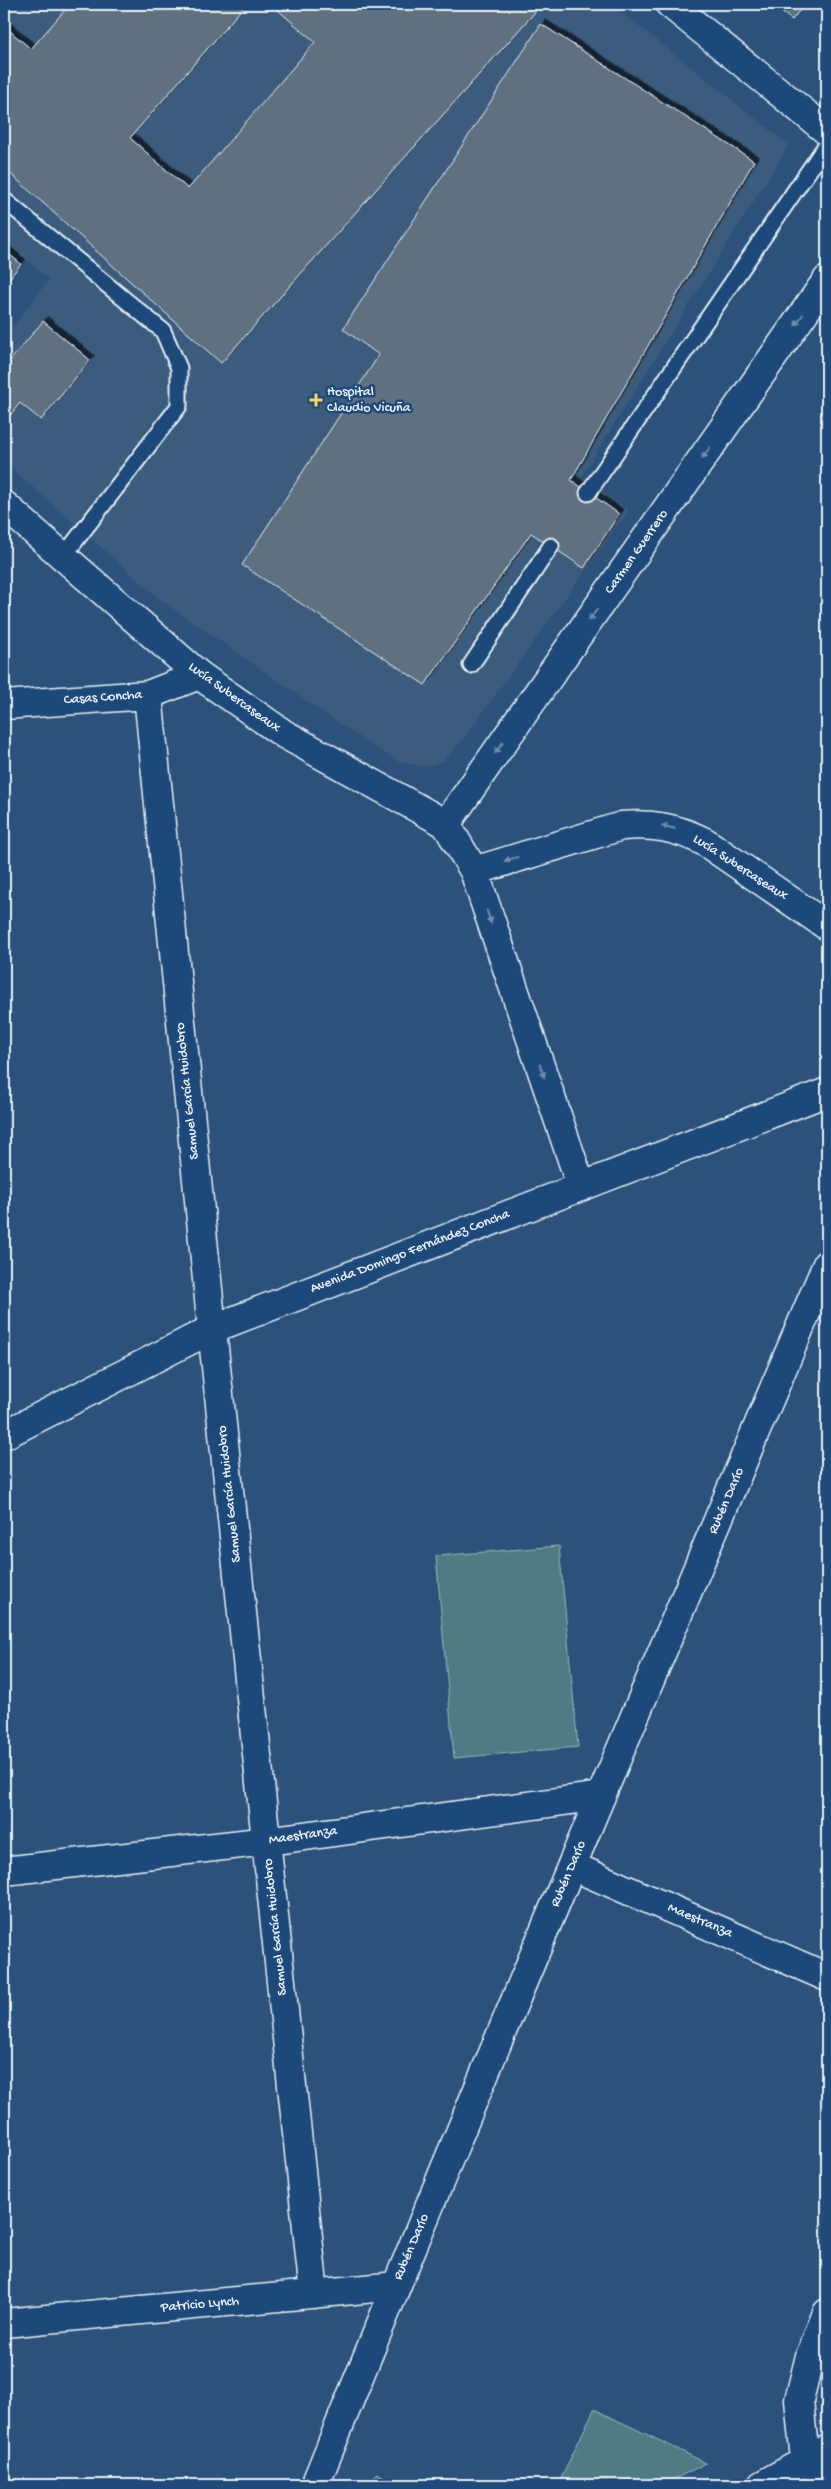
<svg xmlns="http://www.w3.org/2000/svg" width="831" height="2489" font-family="'Gochi Hand',sans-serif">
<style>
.built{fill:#3b5b7c}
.green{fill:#507c84;stroke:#9cb6be}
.building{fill:#5f7080;stroke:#e8f1f8;filter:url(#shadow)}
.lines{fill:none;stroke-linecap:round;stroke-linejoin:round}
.lane-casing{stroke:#e8f1f8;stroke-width:19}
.street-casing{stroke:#e8f1f8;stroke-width:31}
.secondary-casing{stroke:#e8f1f8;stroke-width:31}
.lane{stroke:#1f4a7a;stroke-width:15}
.street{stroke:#1f4a7a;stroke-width:28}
.secondary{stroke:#1f4a7a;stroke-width:28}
.oneway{fill:#6f8dac}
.poi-dot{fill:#ffd166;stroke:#1f4a7a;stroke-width:2}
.labels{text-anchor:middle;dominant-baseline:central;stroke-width:5;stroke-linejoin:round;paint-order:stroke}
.poi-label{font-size:14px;fill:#e8f1f8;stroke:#1f4a7a;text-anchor:start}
.street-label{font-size:14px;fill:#e8f1f8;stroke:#1f4a7a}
</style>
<defs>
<filter id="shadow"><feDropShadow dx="4.5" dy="-4.5" stdDeviation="0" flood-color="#0009"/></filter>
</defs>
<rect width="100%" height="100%" fill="#2c527b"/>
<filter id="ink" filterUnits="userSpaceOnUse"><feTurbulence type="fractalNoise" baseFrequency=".02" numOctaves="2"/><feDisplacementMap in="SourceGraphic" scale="10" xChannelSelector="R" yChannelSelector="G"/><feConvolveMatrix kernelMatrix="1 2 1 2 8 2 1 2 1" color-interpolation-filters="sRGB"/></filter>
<g filter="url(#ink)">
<!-- built -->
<path class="built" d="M4 4H611L789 145 581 477 629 510 462 741 443 761 433 765 421 766 397 761 359 737 162 601 4 462V338L49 279 4 242Z"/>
<!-- green -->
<path class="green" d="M559 1546 578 1747 454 1758 436 1556Z
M594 2409 706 2463 663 2485H558Z
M376 2473 402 2485H371Z"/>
<!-- building -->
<path class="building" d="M70 4H246L130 138 188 189 315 42 271 4H528L536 11 221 363 4 168V26L31 49Z
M771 4H805L792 20Z
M541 24 754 161 571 480 619 514 584 568 531 533 425 685 242 565 379 355 343 329Z
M4 250 21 264 4 285Z
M43 321 90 360 41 420 20 403 4 423V368Z"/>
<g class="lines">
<!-- lane casing -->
<g class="lane-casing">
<path id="lane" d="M4 200 163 331 179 368V406L63 557
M588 493 827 144
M471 665 551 546"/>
</g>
<!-- street casing -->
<g class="street-casing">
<path id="street" d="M148 695 212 1329 314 2294
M4 705 148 695 199 675
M446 824 827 280
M572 1866 827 1977
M827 2313 810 2356 799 2400 805 2461 827 2476
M4 2323 396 2286"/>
</g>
<!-- secondary casing -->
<g class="secondary-casing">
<path id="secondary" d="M670 4 827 131
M4 505 199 675 284 734 446 824 474 871 581 1186
M474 871 622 826C653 823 677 828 705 842L827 926
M4 1435 212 1329 827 1092
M4 1871 267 1841 601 1796
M315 2485C481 2076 654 1670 827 1264
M762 2485 827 2449"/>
</g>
<!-- lane -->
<use href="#lane" class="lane"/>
<!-- street -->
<use href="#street" class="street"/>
<!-- secondary -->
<use href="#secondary" class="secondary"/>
</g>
<!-- one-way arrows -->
<defs><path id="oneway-solid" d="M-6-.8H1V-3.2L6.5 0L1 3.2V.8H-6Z" transform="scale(1.25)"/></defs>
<g class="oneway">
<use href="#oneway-solid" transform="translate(799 320) rotate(125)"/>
<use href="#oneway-solid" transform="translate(706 453) rotate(125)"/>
<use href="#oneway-solid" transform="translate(593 615) rotate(125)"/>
<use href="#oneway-solid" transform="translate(499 748) rotate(125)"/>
<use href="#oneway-solid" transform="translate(668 827) rotate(-167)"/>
<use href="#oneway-solid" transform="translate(511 859) rotate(163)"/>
<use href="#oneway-solid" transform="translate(489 917) rotate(71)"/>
<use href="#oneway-solid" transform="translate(542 1071) rotate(71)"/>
</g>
</g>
<!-- markers -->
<path class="poi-dot" d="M313.5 392.5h5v5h5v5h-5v5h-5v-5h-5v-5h5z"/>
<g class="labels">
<!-- poi labels -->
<g class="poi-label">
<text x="327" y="392">Hospital<tspan x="327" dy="16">Claudio Vicuña</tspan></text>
</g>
<!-- street labels -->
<g class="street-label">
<text transform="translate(637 552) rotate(-55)">Carmen Guerrero</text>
<text transform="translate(103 698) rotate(-4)">Casas Concha</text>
<text transform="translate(234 698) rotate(36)">Lucía Subercaseaux</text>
<text transform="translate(740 868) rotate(33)">Lucía Subercaseaux</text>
<text transform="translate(188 1091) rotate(-96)">Samuel García Huidobro</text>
<text transform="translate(410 1252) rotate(-21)">Avenida Domingo Fernández Concha</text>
<text transform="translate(230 1494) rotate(-96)">Samuel García Huidobro</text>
<text transform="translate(727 1501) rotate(-67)">Rubén Darío</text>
<text transform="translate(303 1836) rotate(-8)">Maestranza</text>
<text transform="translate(569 1874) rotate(-67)">Rubén Darío</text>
<text transform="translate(700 1921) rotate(23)">Maestranza</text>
<text transform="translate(276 1927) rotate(-96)">Samuel García Huidobro</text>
<text transform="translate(412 2247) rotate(-67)">Rubén Darío</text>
<text transform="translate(200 2305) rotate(-5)">Patricio Lynch</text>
</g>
</g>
<!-- margin -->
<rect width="831" height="2489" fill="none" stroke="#1f4a7a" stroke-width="20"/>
<rect x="10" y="10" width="811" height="2469" fill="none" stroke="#e8f1f8" stroke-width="2" filter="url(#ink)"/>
</svg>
